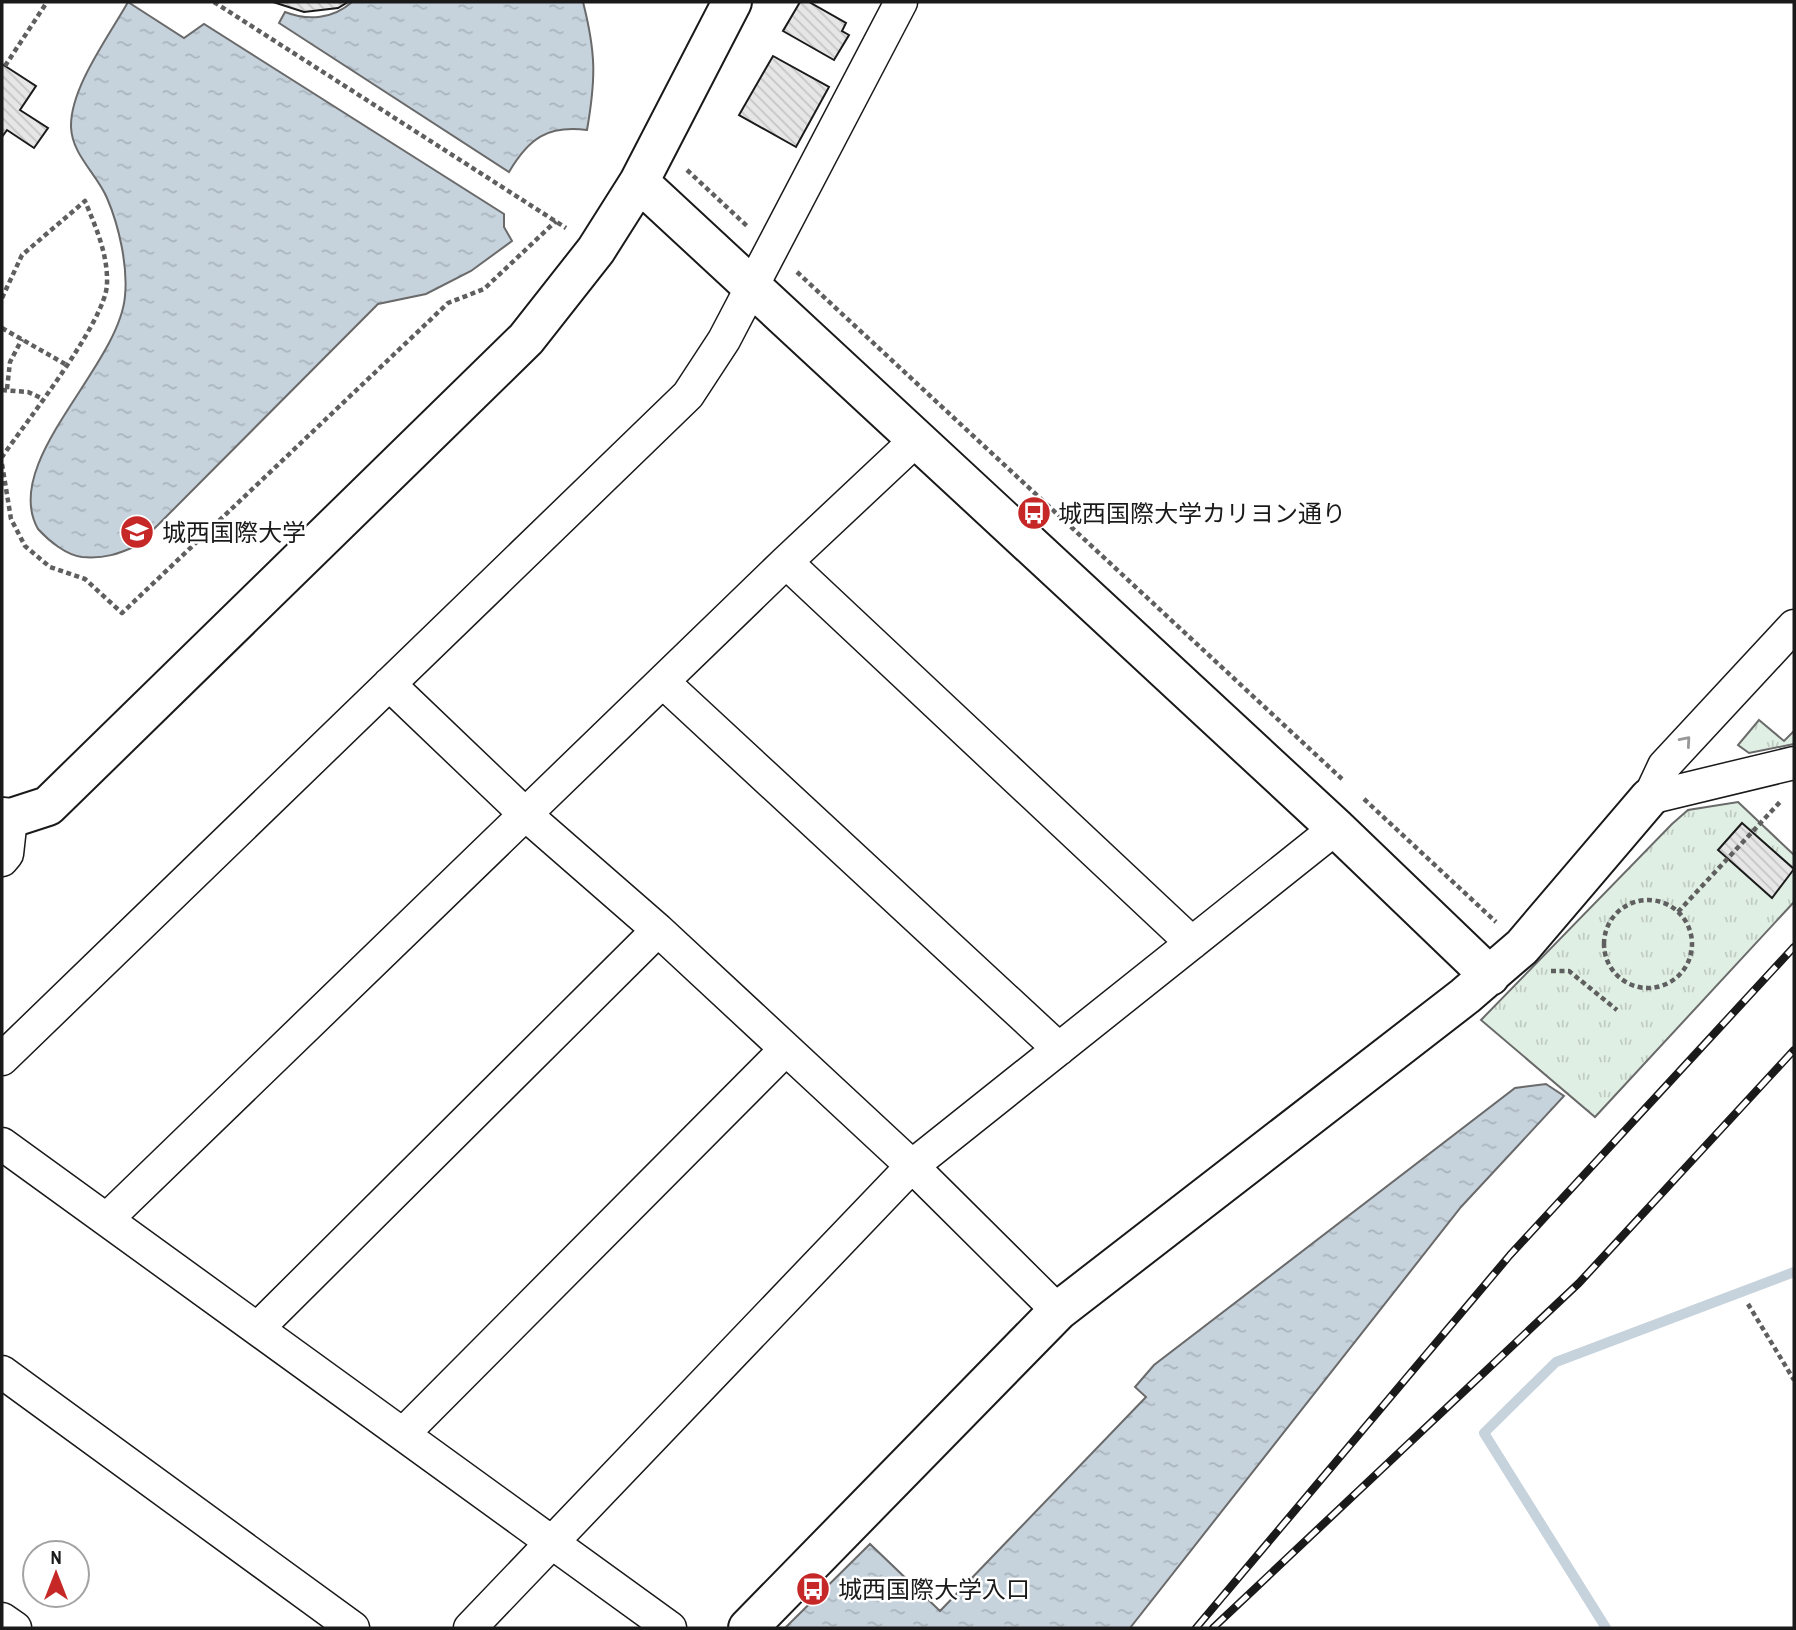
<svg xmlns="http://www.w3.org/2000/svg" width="1796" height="1630" font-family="'Archivo Narrow','Noto Sans JP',sans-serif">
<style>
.grass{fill:url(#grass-tufts);stroke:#6a6a6a;stroke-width:2}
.water{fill:url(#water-ripples);stroke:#6a6a6a;stroke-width:2}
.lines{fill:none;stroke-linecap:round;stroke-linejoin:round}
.stream{stroke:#c6d2dc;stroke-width:10}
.building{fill:url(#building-back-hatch);stroke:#1a1a1a;stroke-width:2}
.minor-casing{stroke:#1a1a1a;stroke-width:35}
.tertiary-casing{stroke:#1a1a1a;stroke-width:42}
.path{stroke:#5f5f5f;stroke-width:4.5;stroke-dasharray:5 3.5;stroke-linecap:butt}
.minor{stroke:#fff;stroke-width:32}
.tertiary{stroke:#fff;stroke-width:38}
.rail-casing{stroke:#1a1a1a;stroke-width:8}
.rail{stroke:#fff;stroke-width:5;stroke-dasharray:16;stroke-linecap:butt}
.oneway{stroke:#989898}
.labels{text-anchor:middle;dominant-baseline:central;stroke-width:5;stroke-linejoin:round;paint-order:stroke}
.poi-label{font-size:24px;fill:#1a1a1a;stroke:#fff;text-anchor:start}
</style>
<defs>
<pattern id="grass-tufts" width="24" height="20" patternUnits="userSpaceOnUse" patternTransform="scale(1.75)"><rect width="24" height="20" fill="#e0efe3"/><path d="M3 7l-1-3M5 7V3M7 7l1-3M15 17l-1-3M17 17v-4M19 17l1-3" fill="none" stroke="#c0ccc2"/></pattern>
<pattern id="water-ripples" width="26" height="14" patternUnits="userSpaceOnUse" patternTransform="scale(1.75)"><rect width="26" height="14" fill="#c6d2dc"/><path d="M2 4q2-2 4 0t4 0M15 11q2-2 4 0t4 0" fill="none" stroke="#aab4bc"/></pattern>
<pattern id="building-back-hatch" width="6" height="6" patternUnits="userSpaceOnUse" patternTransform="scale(1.75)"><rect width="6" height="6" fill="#e6e6e6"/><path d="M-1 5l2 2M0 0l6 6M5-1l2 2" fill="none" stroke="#c5c5c5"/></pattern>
</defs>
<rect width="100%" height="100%" fill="#fff"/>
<!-- grass -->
<path class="grass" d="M1759 720 1784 741 1794 731V744L1749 753 1738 745Z
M1738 802 1794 855V902L1595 1117 1481 1020 1672 824 1688 810Z"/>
<!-- water -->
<path class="water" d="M128 2 184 38 204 24 504 214V227L512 241 471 271 426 294 378 304 138 545C119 554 104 559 82 557 66 555 49 541 38 529 0 462 119 367 125 296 128 266 119 226 107 198 97 174 72 155 71 127 70 88 109 36 128 2Z
M352 2H583C596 53 596 78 587 130 548 125 529 138 509 172L279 23 285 12C308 21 333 19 352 2Z
M1546 1084 1564 1096 1461 1207 1130 1628H785L870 1544 940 1611 1146 1397 1135 1387 1154 1365 1515 1088Z"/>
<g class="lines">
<!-- stream -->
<path class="stream" d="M1606 1628 1484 1433 1556 1362 1794 1272"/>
</g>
<!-- building -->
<path class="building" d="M273 2H348L338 8 304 12Z
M800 2H809L846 23 842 31 849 35 834 60 783 31Z
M773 56 829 87 796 147 739 115Z
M2 64 36 86 20 110 48 128 34 148 7 130 2 137Z
M1742 823 1794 869 1772 898 1718 850Z"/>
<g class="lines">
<!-- minor casing -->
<g class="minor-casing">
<path id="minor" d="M786 562 1192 943
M663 682 1059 1049
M389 684 525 814 658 930 912 1166 1058 1311
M1649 798 1664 766 1794 626
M1649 798 1794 763
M2 860 7 854 11 818
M2 1059 688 395 724 340 901 2
M2 1144 670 1628
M108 1218 786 562 917 439
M258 1328 658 930
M2 1372 353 1628
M403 1434 786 1049
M2 1619 15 1628
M470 1628 912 1166 1336 828"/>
</g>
<!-- tertiary casing -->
<g class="tertiary-casing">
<path id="tertiary" d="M639 182 1336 828 1490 976
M2 817 11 818 48 806 526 339 596 250 639 182 732 2
M748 1628 1058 1311 1465 996 1522 947 1649 798"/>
</g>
<!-- path -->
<path class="path" d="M214 2 566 228
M5 66 47 2
M687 170 747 226
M797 272 1342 779
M2 298 22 255 85 201C96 228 108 254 107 284 106 321 26 422 2 457
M2 328 65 364
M7 389 10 362 22 339
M2 390 28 392 41 398
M2 464 11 519 25 546 50 567 85 579 122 613 448 303 484 289 556 221
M1364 799 1496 922
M1604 944a44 44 0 1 1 88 0a44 44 0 1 1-88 0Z
M1678 912 1780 802
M1551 971H1569L1617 1010
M1748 1304 1794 1380"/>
<!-- minor -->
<use href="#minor" class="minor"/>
<!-- tertiary -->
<use href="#tertiary" class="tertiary"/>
<!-- rail casing -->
<g class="rail-casing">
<path id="rail" d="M1196 1628 1510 1255 1794 947
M1213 1628 1579 1283 1794 1050"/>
</g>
<!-- rail -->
<use href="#rail" class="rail"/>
</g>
<!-- one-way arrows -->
<defs><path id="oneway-chevron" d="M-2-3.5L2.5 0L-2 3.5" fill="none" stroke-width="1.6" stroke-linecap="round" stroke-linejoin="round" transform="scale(1.75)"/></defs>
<use class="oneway" href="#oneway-chevron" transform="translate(1686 741) rotate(-49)"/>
<!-- icons -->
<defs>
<g id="bus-disc" transform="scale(1.75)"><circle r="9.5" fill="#c62828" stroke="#fff"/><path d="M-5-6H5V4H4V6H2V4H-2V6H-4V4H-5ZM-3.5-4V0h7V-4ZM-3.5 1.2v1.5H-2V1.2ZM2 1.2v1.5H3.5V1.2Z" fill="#fff"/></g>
<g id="university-disc" transform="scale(1.75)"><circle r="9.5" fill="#c62828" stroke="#fff"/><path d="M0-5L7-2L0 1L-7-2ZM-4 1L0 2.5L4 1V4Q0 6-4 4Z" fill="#fff"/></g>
</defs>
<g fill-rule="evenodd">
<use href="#bus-disc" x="1034" y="513"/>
<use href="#university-disc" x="137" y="532"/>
<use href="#bus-disc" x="813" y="1589"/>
</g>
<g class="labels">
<!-- poi labels -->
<g class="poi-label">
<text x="1058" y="513">城西国際大学カリヨン通り</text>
<text x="162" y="532">城西国際大学</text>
<text x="838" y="1589">城西国際大学入口</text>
</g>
</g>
<!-- border -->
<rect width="1796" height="1630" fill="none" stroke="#1a1a1a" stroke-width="7"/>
<!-- north arrow -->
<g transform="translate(56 1574)"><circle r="33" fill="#ffffff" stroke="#a3a3a3" stroke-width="2"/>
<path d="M0-5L12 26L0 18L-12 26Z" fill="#c62828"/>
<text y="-10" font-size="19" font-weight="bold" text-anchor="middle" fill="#1a1a1a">N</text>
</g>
</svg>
